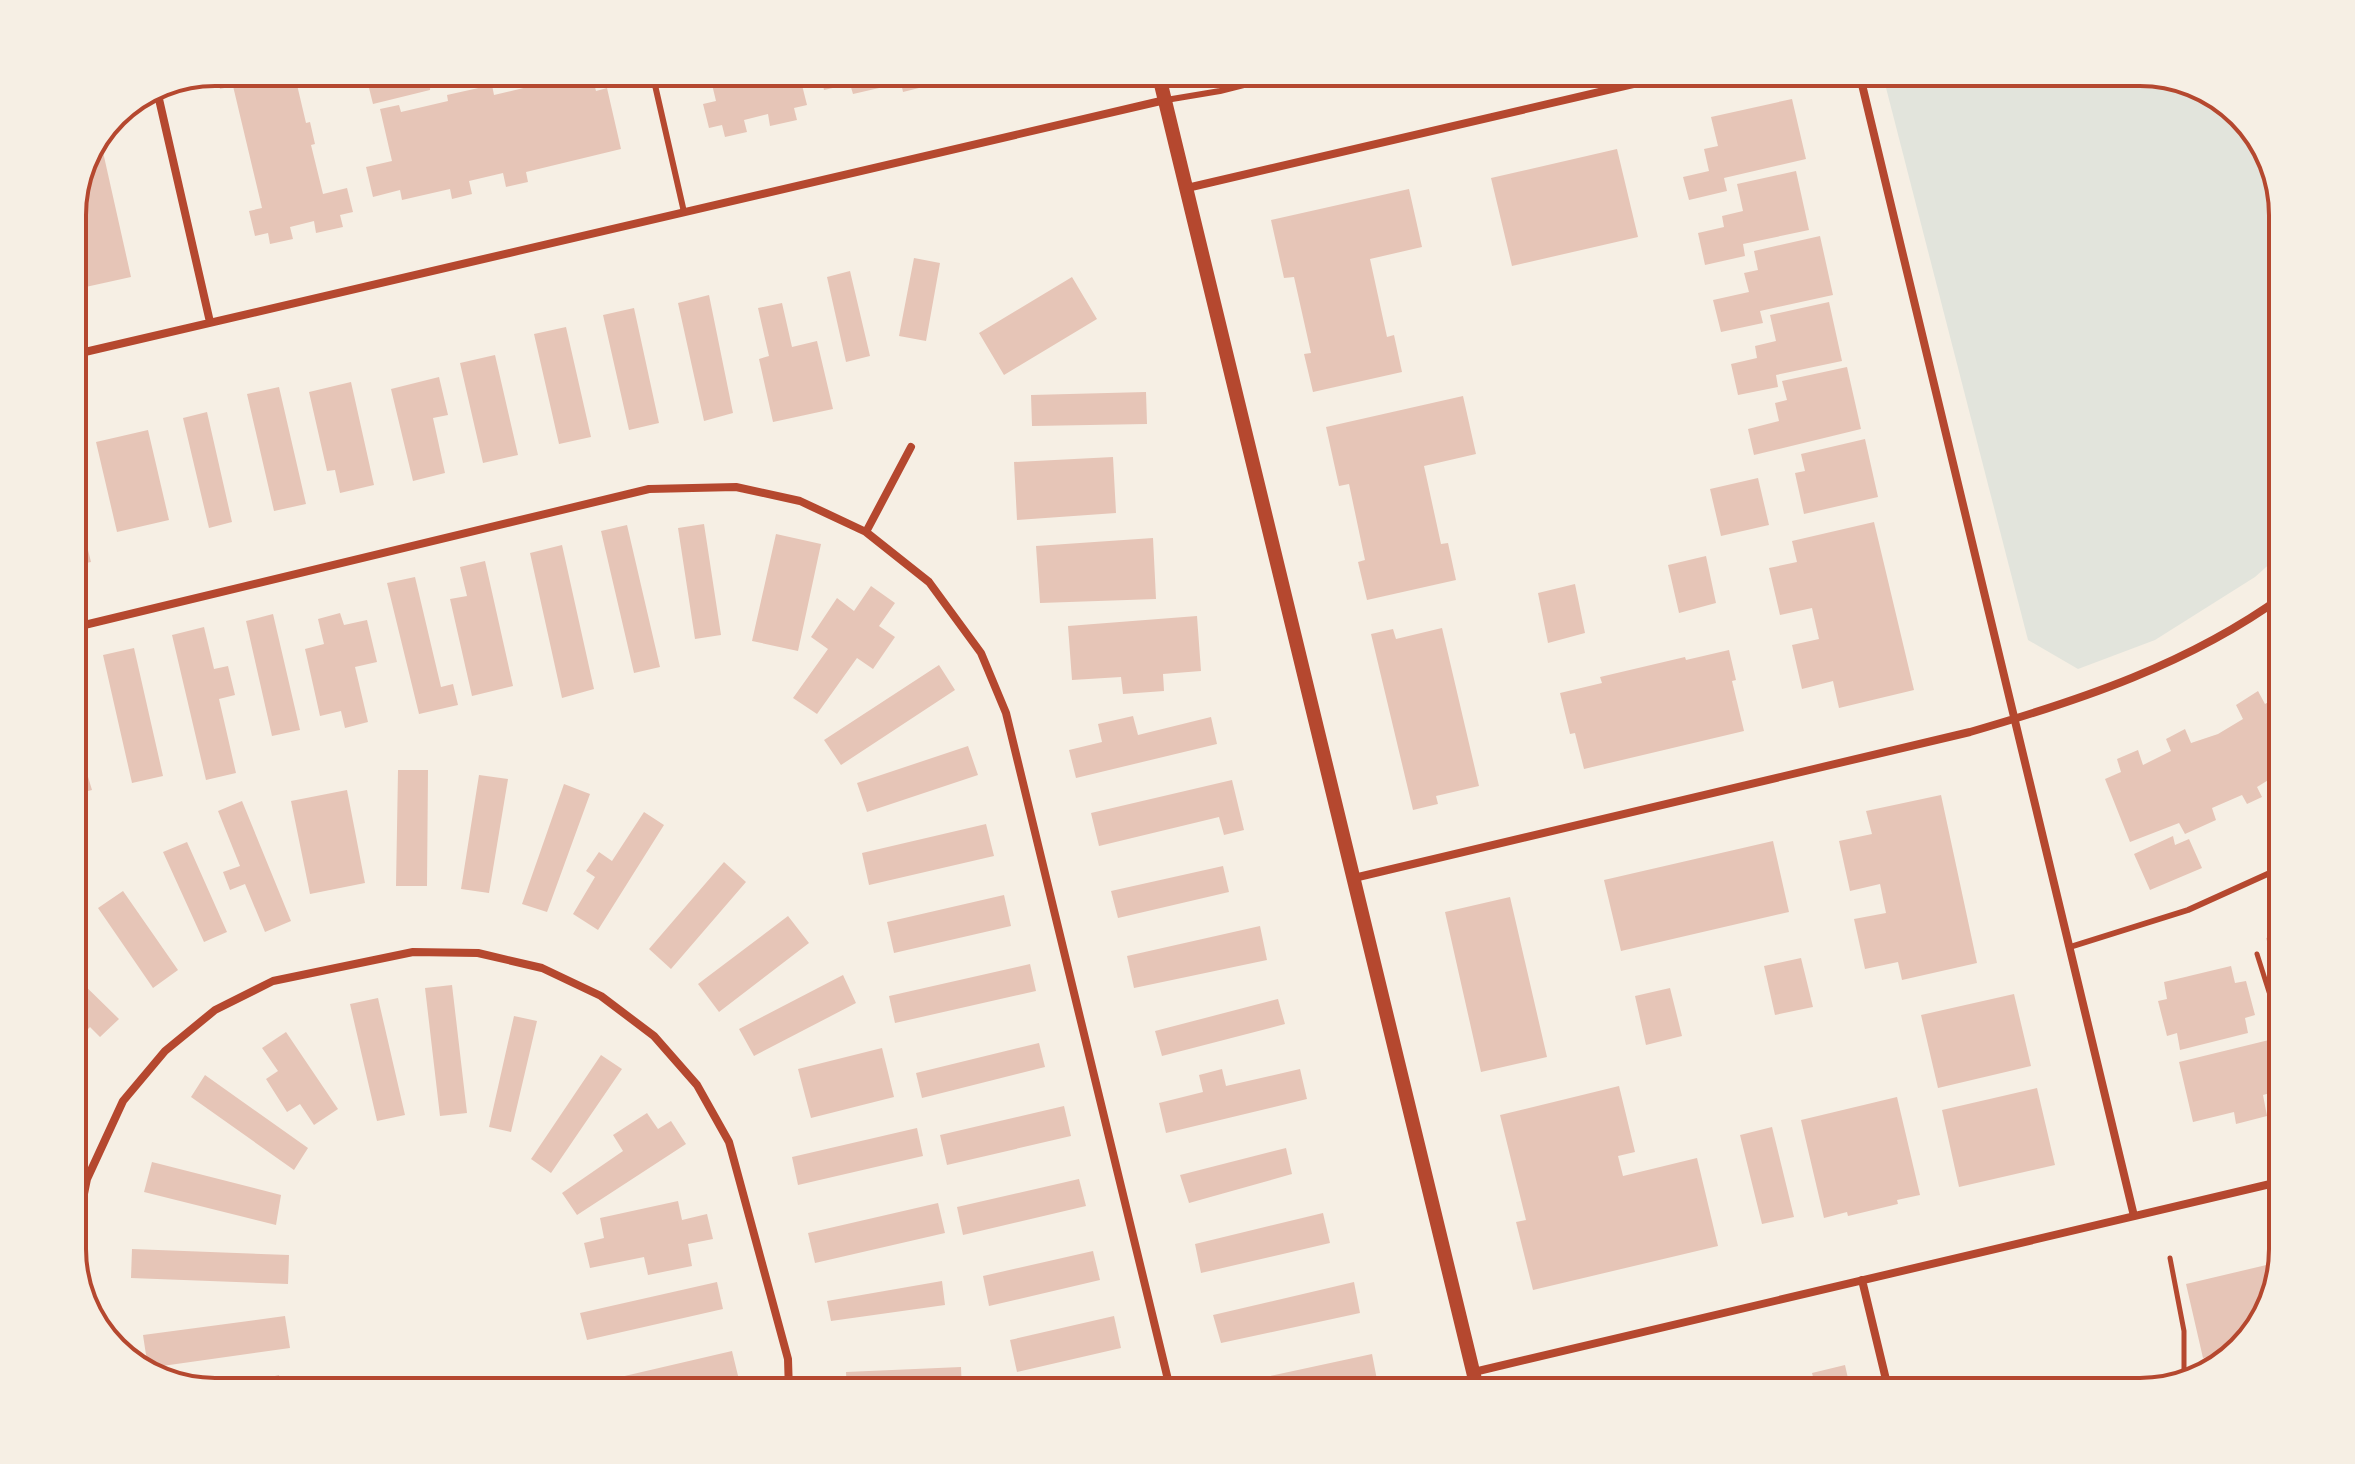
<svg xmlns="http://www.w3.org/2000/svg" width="2355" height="1464" font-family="Figtree,sans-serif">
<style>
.green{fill:#e2e4dc}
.building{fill:#e6c5b7}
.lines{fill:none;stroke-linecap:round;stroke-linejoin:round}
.path{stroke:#b5482f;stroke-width:5}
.service{stroke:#b5482f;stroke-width:6}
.minor{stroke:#b5482f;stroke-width:8}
.tertiary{stroke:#b5482f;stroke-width:14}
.rim{fill:none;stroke:#b5482f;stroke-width:4}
</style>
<rect width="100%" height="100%" fill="#f6efe4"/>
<!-- green -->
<path class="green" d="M1887 72H2140L2212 91 2264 143 2283 206V552L2255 577 2155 640 2078 669 2028 640 1884 80Z"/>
<!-- building -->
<path class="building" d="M216 72H294L306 123 310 122 315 144 311 145 323 194 347 188 353 212 340 215 343 227 316 233 314 221 290 227 293 239 270 244 268 233 255 236 249 211 262 208 233 86 220 89Z
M365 72H431L430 90 373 104Z
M551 72 553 77 574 72H591L596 91 607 88 621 149 526 172 528 182 506 187 503 173 469 181 472 194 452 199 450 189 402 200 400 190 373 197 366 167 392 161 380 109 399 105 401 112 448 101 447 95 492 85 494 95 536 85 534 76Z
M709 72H773L777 87 801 81 807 105 794 108 797 120 770 126 768 114 744 120 747 132 725 137 722 125 709 128 703 104 716 101Z
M820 72H920L923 87 903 92 901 83 853 94 850 84 824 90Z
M956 72H978L979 75 958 80Z
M1792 99 1806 159 1724 178 1727 191 1689 200 1683 177 1709 171 1704 149 1718 146 1711 117Z
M101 143 131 277 72 290V206Z
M1617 149 1638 237 1512 266 1491 178Z
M1796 171 1809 230 1743 244 1745 256 1705 265 1698 233 1724 227 1722 216 1743 211 1737 184Z
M1409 189 1422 247 1370 259 1387 337 1394 335 1402 372 1313 392 1304 354 1311 353 1294 277 1284 278 1271 220Z
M1820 236 1833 295 1760 311 1763 323 1721 332 1713 300 1749 292 1744 273 1758 270 1754 251Z
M914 258 940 263 926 341 899 336Z
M850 271 870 356 846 362 827 277Z
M1072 277 1097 319 1004 375 979 333Z
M709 295 733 413 704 421 678 303Z
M1829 302 1842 361 1776 375 1778 387 1738 395 1731 364 1757 358 1755 346 1776 341 1770 315Z
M782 303 792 347 817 341 833 409 773 422 759 359 769 356 758 308Z
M634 308 659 423 629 430 603 315Z
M566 327 591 437 559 444 534 334Z
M495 355 518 455 483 463 460 363Z
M1847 367 1861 429 1754 455 1748 429 1779 421 1775 403 1787 400 1782 381Z
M439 377 448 415 433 418 445 473 413 481 391 389Z
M351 382 374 485 340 493 335 470 327 471 309 392Z
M279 387 306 504 274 511 247 394Z
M1146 392 1147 424 1032 426 1031 395Z
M1463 396 1476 454 1424 466 1441 544 1448 543 1456 580 1367 600 1358 562 1365 560 1349 484 1339 486 1326 427Z
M207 412 232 522 209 528 183 418Z
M148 430 169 520 117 532 96 442Z
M1865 439 1878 497 1804 514 1795 473 1805 471 1801 454Z
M1113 457 1116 513 1017 520 1014 462Z
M1758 478 1769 525 1721 536 1710 489Z
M72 486 91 562 72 566Z
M1874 522 1914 690 1839 708 1833 681 1802 689 1792 645 1819 639 1812 608 1780 615 1769 568 1797 562 1792 541Z
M704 524 721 635 695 639 678 528Z
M627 525 660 667 634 673 601 531Z
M776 534 821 544 798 651 752 641Z
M1153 538 1156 599 1040 603 1036 546Z
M562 545 594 689 562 698 530 553Z
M1706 556 1716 603 1679 613 1668 565Z
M485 561 513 686 472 696 450 599 467 596 460 567Z
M415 577 441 687 453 684 458 705 419 714 387 583Z
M1575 584 1585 633 1548 643 1538 593Z
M871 586 895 603 879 626 895 637 873 669 857 658 817 714 793 698 828 649 811 637 837 598 854 611Z
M340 613 344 625 367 620 377 662 355 667 368 722 345 728 341 711 320 716 305 649 324 644 318 619Z
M273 614 300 730 272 736 246 621Z
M1197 616 1201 671 1163 674 1164 691 1123 694 1121 677 1072 680 1068 626Z
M204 627 214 669 228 666 235 695 219 699 236 773 206 780 172 635Z
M1442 628 1479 786 1436 796 1438 804 1413 810 1371 634 1393 629 1396 639Z
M134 648 163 776 132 783 103 655Z
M1729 650 1736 680 1732 681 1744 731 1584 769 1575 733 1570 734 1560 693 1602 683 1600 677 1685 657 1686 660Z
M939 665 955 690 841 765 824 740Z
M2258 691 2265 704 2283 694V771L2257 787 2262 797 2247 804 2242 795 2212 808 2216 820 2185 834 2179 823 2130 842 2105 779 2121 772 2117 759 2138 750 2143 765 2171 751 2166 739 2185 729 2191 743 2218 734 2243 719 2236 705Z
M1133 716 1138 735 1211 717 1217 744 1076 778 1069 750 1102 742 1098 724Z
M72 724 92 790 72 795Z
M968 746 978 775 867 812 857 783Z
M398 770H428L427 886H396Z
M479 775 508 779 489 893 461 889Z
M1232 780 1244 830 1224 835 1219 817 1099 846 1091 813Z
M564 784 590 794 547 912 522 904Z
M347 790 365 883 310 894 291 801Z
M1941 795 1977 963 1902 980 1898 962 1865 969 1854 919 1886 913 1880 884 1850 891 1839 841 1872 834 1866 811Z
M242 801 291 921 265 932 245 884 230 890 223 872 240 866 218 811Z
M644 812 664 825 598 930 573 914 595 877 586 871 599 852 612 861Z
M986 824 994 856 869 885 862 853Z
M2173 836 2175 845 2189 839 2202 868 2150 890 2134 854Z
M1773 841 1789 912 1621 951 1604 880Z
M187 842 227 932 204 942 163 852Z
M724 862 746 882 671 969 649 949Z
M1223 866 1229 892 1118 918 1111 891Z
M123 891 178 970 153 988 98 908Z
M1004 895 1011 926 894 953 887 922Z
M1510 897 1547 1057 1481 1072 1445 912Z
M788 916 809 943 719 1012 698 984Z
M1260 926 1267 960 1134 988 1127 956Z
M2283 933V989H2282L2266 938Z
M1801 958 1813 1007 1775 1015 1764 966Z
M1030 964 1036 991 895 1023 889 996Z
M2231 966 2235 983 2246 981 2255 1015 2245 1018 2248 1033 2180 1050 2177 1033 2167 1036 2158 1001 2167 999 2164 982Z
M72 973 119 1019 100 1037 90 1027 78 1039 72 1033Z
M843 975 856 1003 754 1056 739 1029Z
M452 985 467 1113 440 1116 425 988Z
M1670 988 1682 1036 1646 1045 1635 996Z
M2014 994 2031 1066 1938 1088 1921 1015Z
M378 998 405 1115 377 1121 350 1004Z
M1278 999 1285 1024 1162 1056 1155 1031Z
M514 1016 537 1021 511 1132 489 1127Z
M286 1032 338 1109 314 1125 300 1104 287 1112 266 1079 278 1071 262 1048Z
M2269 1040 2281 1090 2263 1095 2267 1116 2236 1124 2234 1112 2193 1122 2179 1062Z
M1039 1043 1045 1067 922 1098 916 1073Z
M882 1048 894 1097 811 1118 798 1069Z
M601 1055 622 1069 551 1173 531 1159Z
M1222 1069 1226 1086 1300 1069 1307 1099 1166 1133 1159 1103 1203 1092 1199 1075Z
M205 1075 308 1148 294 1170 191 1097Z
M1619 1086 1635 1152 1618 1156 1623 1176 1697 1158 1718 1246 1533 1290 1516 1222 1526 1220 1500 1115Z
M2037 1088 2055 1165 1959 1187 1942 1110Z
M1897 1097 1920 1195 1897 1200 1898 1204 1848 1216 1847 1212 1824 1218 1801 1120Z
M1064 1106 1071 1136 947 1165 940 1135Z
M647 1113 658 1129 671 1121 686 1144 577 1215 562 1193 623 1151 613 1135Z
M1772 1127 1794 1217 1762 1224 1740 1135Z
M917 1128 923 1156 798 1185 792 1157Z
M1286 1148 1292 1174 1189 1203 1180 1175Z
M152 1162 281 1195 276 1225 144 1192Z
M1079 1179 1086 1206 963 1235 957 1207Z
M678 1201 682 1220 707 1214 713 1239 688 1244 692 1266 648 1275 644 1257 590 1268 584 1243 604 1238 600 1218Z
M938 1203 945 1233 815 1263 808 1233Z
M1323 1213 1330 1243 1201 1273 1195 1244Z
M132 1249 289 1255 288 1284 131 1278Z
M1093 1251 1100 1280 989 1306 983 1276Z
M2279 1262 2264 1321 2233 1351 2203 1358 2186 1284Z
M942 1281 945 1305 831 1321 827 1301Z
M717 1282 723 1309 587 1340 580 1313Z
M1354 1282 1360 1313 1221 1343 1213 1315Z
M285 1316 290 1348 148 1368 143 1335Z
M1114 1316 1121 1348 1017 1372 1010 1340Z
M732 1351 740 1384 704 1392H620L616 1378Z
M1372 1354 1378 1385 1344 1392H1231L1229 1385Z
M1845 1365 1851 1392H1817L1812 1373Z
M961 1367 962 1392H847L846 1372Z
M279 1375 283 1392 212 1391Z
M1804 1376 1807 1392H1773L1771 1384Z"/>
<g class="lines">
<!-- path -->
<path class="path" d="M2257 954 2277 1017
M2283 1015 2277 1017 2283 1045
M2170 1258 2184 1331V1380"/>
<!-- service -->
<path class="service" d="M652 72 684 212
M1166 100 1220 91 1295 72
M2070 947 2188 910 2283 867"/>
<!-- minor -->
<path class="minor" d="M1859 72 2134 1216
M156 86 210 322
M1187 188 1685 72
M72 355 1165 100
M866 532 911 447
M72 628 649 489 736 487 800 501 866 532 929 582 981 653 1006 713 1171 1392
M1354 878 1970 732C2081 700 2189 664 2283 596
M74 1265V1243L87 1179 123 1101 165 1051 215 1010 273 981 413 952 478 953 542 968 601 996 654 1036 697 1085 729 1142 788 1359 789 1392
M1862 1280 1889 1392
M1474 1372 2283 1181"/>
<!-- tertiary -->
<path class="tertiary" d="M1158 72 1478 1392"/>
</g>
<!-- crop -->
<path d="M0 0H2355V1464H0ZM215 86H2140A129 129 0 0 1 2269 215V1249A129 129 0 0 1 2140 1378H215A129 129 0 0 1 86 1249V215A129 129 0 0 1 215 86Z" fill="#f6efe4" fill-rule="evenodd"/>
<path class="rim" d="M215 86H2140A129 129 0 0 1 2269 215V1249A129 129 0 0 1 2140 1378H215A129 129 0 0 1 86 1249V215A129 129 0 0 1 215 86Z"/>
</svg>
